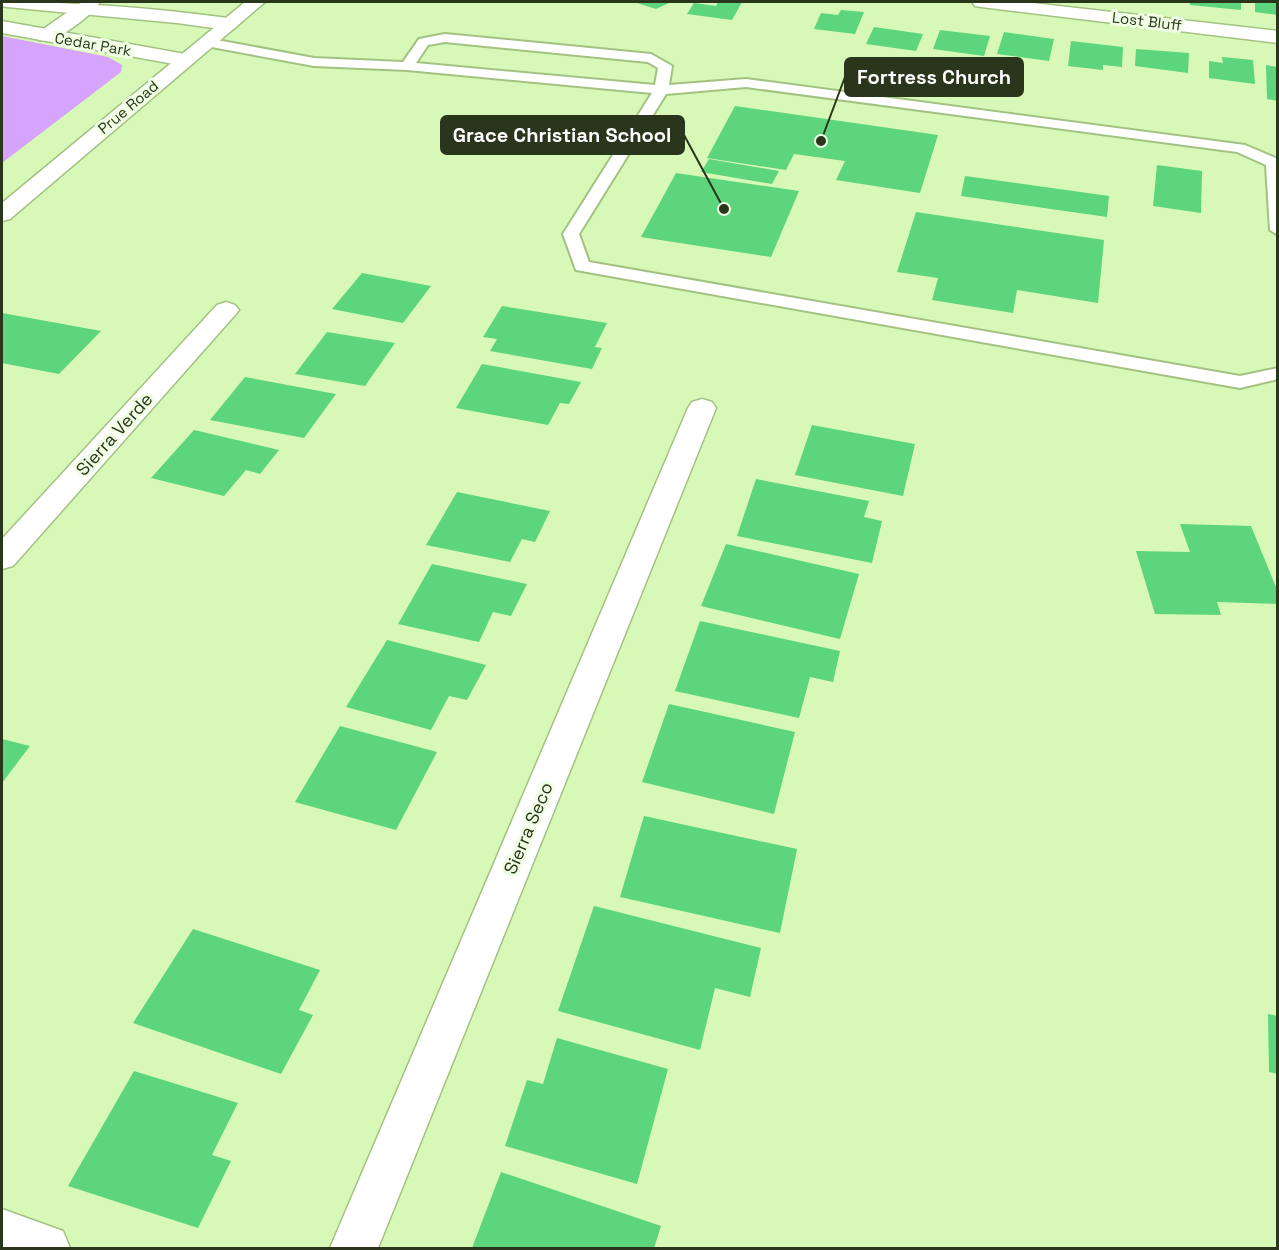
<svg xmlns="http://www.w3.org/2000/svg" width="1279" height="1250" font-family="'Space Grotesk',sans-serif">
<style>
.forest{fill:#d6a3fd}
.building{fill:#5cd57c}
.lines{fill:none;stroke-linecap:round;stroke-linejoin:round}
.service-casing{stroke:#a3c282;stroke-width:4}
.minor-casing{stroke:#a3c282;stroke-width:3}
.tertiary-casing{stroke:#a3c282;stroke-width:3}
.secondary-casing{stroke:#a3c282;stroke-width:3}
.service{fill:#fff;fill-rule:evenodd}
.minor{fill:#fff;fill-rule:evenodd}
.tertiary{fill:#fff;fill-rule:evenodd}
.secondary{fill:#fff;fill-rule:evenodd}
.labels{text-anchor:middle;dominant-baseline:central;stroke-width:6;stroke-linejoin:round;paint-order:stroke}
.far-street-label{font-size:15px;fill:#29361c;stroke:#f0fee3}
.street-label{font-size:18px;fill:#29361c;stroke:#f0fee3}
.leader{fill:none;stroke:#29361c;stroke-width:2}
.callout-dot{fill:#29361c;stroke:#f0fee3;stroke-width:2}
.callout{fill:#29361c;stroke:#29361c;stroke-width:2}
.callout-label{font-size:20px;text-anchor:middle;font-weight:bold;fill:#fff}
</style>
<rect width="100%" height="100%" fill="#d7f8b6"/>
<!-- forest -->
<path class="forest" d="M2 36 108 57 122 65 121 72 2 163Z"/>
<!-- building -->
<path class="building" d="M634 2H671L656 9Z
M718 2H742L732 20 687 14 694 3 716 6Z
M1190 2H1241V10L1190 5Z
M1255 2H1278V15L1255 12Z
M841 10 864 12 855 34 814 29 821 13 838 15Z
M874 27 923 34 916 51 866 44Z
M940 30 990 36 984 56 933 49Z
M1004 32 1054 39 1049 61 997 54Z
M1071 41 1123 47 1122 67 1103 65V70L1068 66Z
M1136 49 1189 53 1188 73 1135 66Z
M1222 57 1253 60 1255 84 1209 78V61L1223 63Z
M1266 65 1278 67V101L1267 99Z
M735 106 938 135 920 193 836 180 845 161 794 154 786 170 707 158Z
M709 159 779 171 772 184 701 172Z
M1157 165 1202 171 1201 213 1153 206Z
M676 173 799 191 771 257 641 237Z
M965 176 1109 196 1107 217 961 196Z
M916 212 1104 240 1098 303 1017 290 1013 313 932 300 938 278 897 272Z
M362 273 431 286 403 323 332 309Z
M502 306 607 323 595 347 602 348 592 369 490 351 497 339 483 337Z
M2 313 101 331 59 374 2 363Z
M327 332 395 343 365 386 295 374Z
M482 364 581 382 569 404 560 403 548 425 456 408Z
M245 377 336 394 304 438 210 420Z
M812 425 915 444 903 496 795 475Z
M194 430 279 450 260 474 246 470 224 496 151 478Z
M756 479 869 501 864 517 882 521 872 563 737 536Z
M457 492 550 511 535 542 522 539 510 562 426 545Z
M1180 524 1251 526 1278 592V604L1217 602 1221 615 1155 614 1136 551 1190 552Z
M726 544 859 574 840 639 701 606Z
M432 564 527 584 511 616 493 612 479 642 398 624Z
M700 621 840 651 833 682 810 677 799 718 675 691Z
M387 640 486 665 467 700 449 696 431 730 346 707Z
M669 704 795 732 774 814 642 782Z
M340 726 437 752 396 830 295 802Z
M2 739 30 746 2 783Z
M644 816 797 849 780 933 620 897Z
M594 906 761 948 750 997 715 988 700 1050 558 1011Z
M193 929 320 970 299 1010 313 1015 281 1074 133 1023Z
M1268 1014 1278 1016V1074L1269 1072Z
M557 1038 668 1069 637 1184 505 1146 527 1080 543 1084Z
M134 1071 238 1103 212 1155 231 1161 198 1228 68 1186Z
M501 1172 661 1226 654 1248H472Z"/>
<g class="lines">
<!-- service casing -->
<g class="service-casing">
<path id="service" d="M445 34 651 54 672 66 669 85 746 79 1245 145 1278 159V235L1270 230 1266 165 1237 152 746 87 666 94 579 234 589 262 1240 376 1278 368V379L1240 388 576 270 563 234 652 93 407 70 314 66 206 46 199 42 206 38 314 58 403 62 419 39ZM445 42 648 62 658 68 655 85 416 63 428 45Z"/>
</g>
<!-- minor casing -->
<g class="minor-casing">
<path id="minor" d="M82 2H100C91 16 56 44 39 40L36 36 39 32Z
M972 2H1024L1278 31V43L981 7 975 6Z
M226 302 235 305 239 310 235 315 13 566 2 569V539L217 305Z
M702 399 712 402 716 408 378 1248H330L688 408 692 402Z
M2 1209 63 1231 70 1248H2Z"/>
</g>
<!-- tertiary casing -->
<g class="tertiary-casing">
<path id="tertiary" d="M2 2C78 2 153 8 228 18L235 20 237 24 235 28 228 30 177 23 7 7 2 6Z
M2 21 185 54 192 56 195 60 192 64 185 66 2 33Z"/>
</g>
<!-- secondary casing -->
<g class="secondary-casing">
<path id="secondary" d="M245 2H265L10 219 2 221V203Z"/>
</g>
<!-- service -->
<use href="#service" class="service"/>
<!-- minor -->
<use href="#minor" class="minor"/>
<!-- tertiary -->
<use href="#tertiary" class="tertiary"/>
<!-- secondary -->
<use href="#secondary" class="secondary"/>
</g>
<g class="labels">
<!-- far-street labels -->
<g class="far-street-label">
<text transform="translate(1147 21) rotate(7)">Lost Bluff</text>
<text transform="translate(93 44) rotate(10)">Cedar Park</text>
<text transform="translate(128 107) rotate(-40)">Prue Road</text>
</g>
<!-- street labels -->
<g class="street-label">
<text transform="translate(114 434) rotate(-48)">Sierra Verde</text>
<text transform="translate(528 828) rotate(-67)">Sierra Seco</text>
</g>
</g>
<!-- callouts -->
<path class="leader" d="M821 141L845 77M724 209L684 135"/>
<g class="callout-dot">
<circle cx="821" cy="141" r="6"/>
<circle cx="724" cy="209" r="6"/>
</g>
<g class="callout">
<rect x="845" y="58" width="178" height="38" rx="6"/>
<rect x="441" y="116" width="243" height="38" rx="6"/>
</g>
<g class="callout-label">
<text x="934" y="84">Fortress Church</text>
<text x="562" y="142">Grace Christian School</text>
</g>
<!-- border -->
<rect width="1279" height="1250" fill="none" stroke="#29361c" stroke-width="6"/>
</svg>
